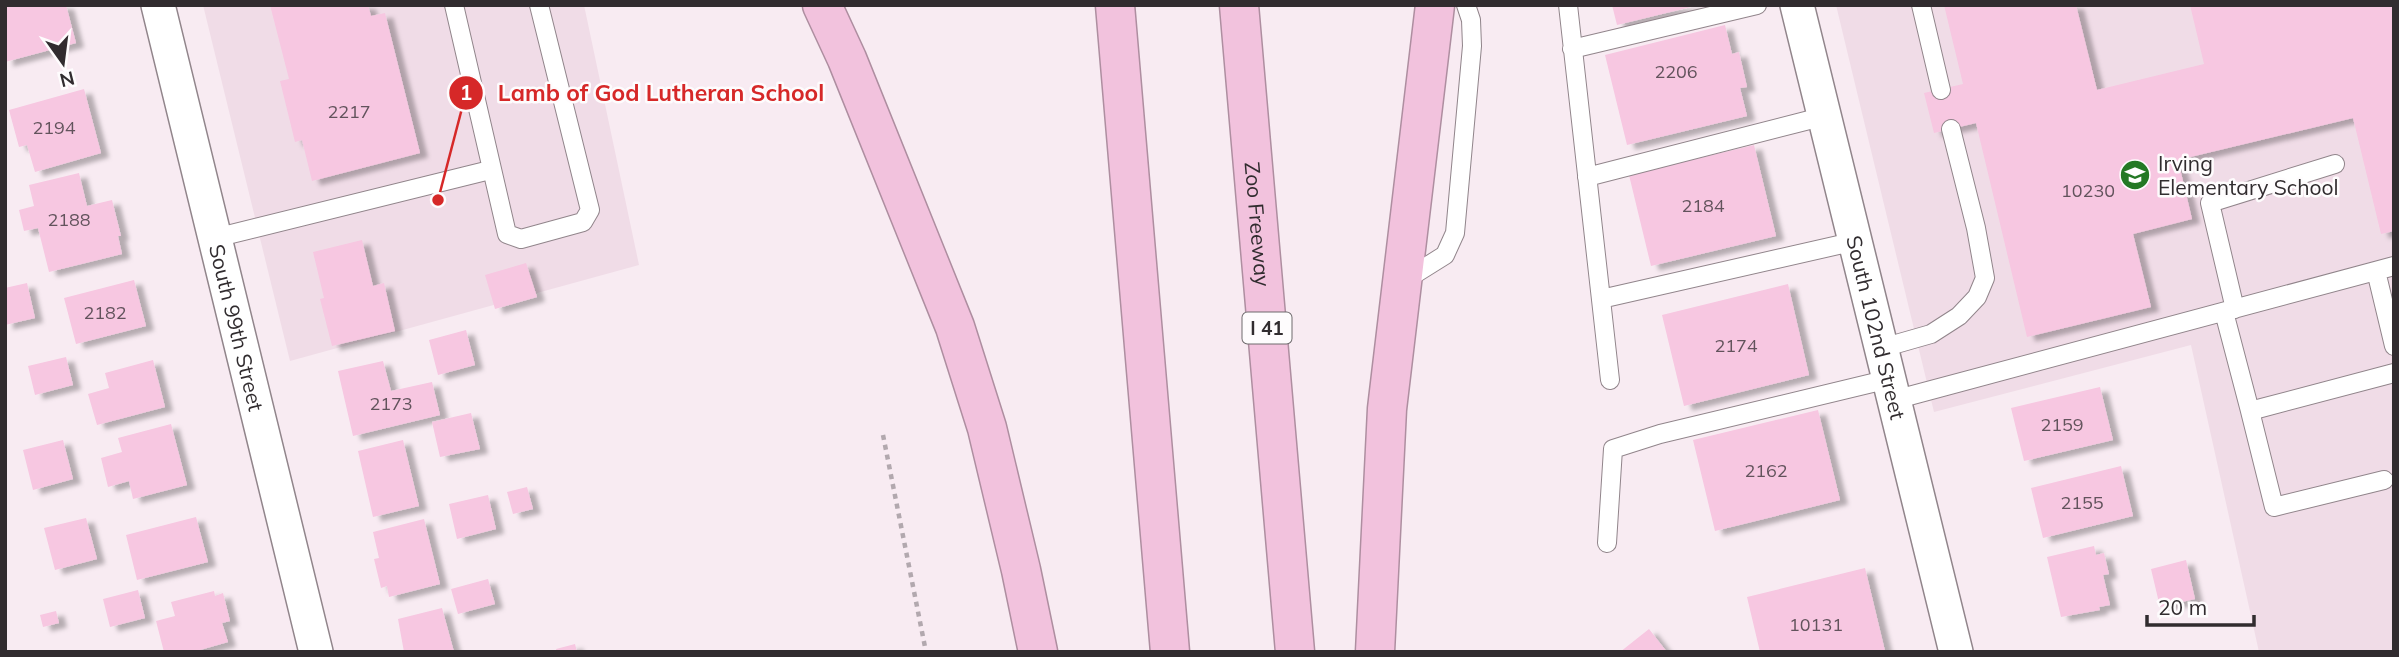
<svg xmlns="http://www.w3.org/2000/svg" width="2399" height="657" font-family="Mulish,sans-serif">
<style>
.built{fill:#f0dce7}
.building{fill:#f7c7e1;filter:url(#shadow)}
.lines{fill:none;stroke-linecap:round;stroke-linejoin:round}
.lane-casing{stroke:#91858b;stroke-width:20}
.street-casing{stroke:#91858b;stroke-width:36}
.highway-casing{stroke:#ae8ea0;stroke-width:41}
.path{stroke:#b2a8ae;stroke-width:4.5;stroke-dasharray:5 5;stroke-linecap:butt}
.lane{stroke:#fff;stroke-width:18}
.street{stroke:#fff;stroke-width:33}
.highway{stroke:#f2c2dd;stroke-width:38}
.labels{text-anchor:middle;dominant-baseline:central;stroke-width:5;stroke-linejoin:round;paint-order:stroke}
.number-label{font-size:18px;fill:#62535c}
.shield{fill:#fefcfd;stroke:#6e6a6d;stroke-width:2}
.shield-label{font-size:19px;font-weight:bold;fill:#312c2f}
.poi-label{font-size:21px;fill:#312c2f;stroke:#fefcfd;text-anchor:start}
.street-label{font-size:21px;fill:#312c2f;stroke:#fefcfd}
.leader{fill:none;stroke:#d62828;stroke-width:2.5}
.callout-dot{fill:#d62828;stroke:#fefcfd;stroke-width:2.5}
.mark-label{font-size:21px;text-anchor:middle;font-weight:bold;fill:#fff}
.callout-label{font-size:23px;text-anchor:middle;font-weight:bold;fill:#d62828;stroke:#fefcfd;stroke-width:5;stroke-linejoin:round;paint-order:stroke}
</style>
<defs>
<filter id="shadow"><feDropShadow dx="8" dy="4.5" stdDeviation="2" flood-color="#0004"/></filter>
</defs>
<rect width="100%" height="100%" fill="#f8ebf2"/>
<!-- built -->
<path class="built" d="M203 5H584L639 265 290 361Z
M1836 5H2394V652H2259L2191 345 1934 412Z"/>
<!-- building -->
<path class="building" d="M5 5H66L76 43 5 62Z
M270 5H368L371 16 385 13 420 153 312 181 302 140 295 142 280 81 289 79Z
M1612 5H1695V6L1617 25Z
M1944 5H2076L2097 90 2204 64 2190 5H2394V231L2381 234 2353 118 2178 160 2192 219 2133 234 2151 307 2027 337 1976 123 1934 133 1924 93 1963 84Z
M1725 25 1732 54 1739 52 1747 87 1740 88 1747 116 1627 145 1605 55Z
M84 89 101 153 35 172 27 145 19 147 9 110Z
M1754 145 1776 236 1651 266 1629 175Z
M79 173 87 206 112 200 121 236H118L122 254 49 272 38 228 24 231 19 210 34 206 29 185Z
M362 240 373 286 384 283 395 331 332 346 320 299 324 298 313 252Z
M526 263 537 297 495 309 485 275Z
M134 280 146 326 76 344 64 298Z
M27 283 35 318 5 325V288Z
M1788 284 1809 375 1684 406 1662 315Z
M466 330 475 365 438 375 429 340Z
M66 357 73 385 35 395 28 366Z
M153 360 165 407 97 425 88 394 109 388 105 373Z
M383 361 391 391 432 382 440 415 353 436 338 371Z
M2100 387 2113 440 2024 461 2011 408Z
M1818 410 1840 500 1715 531 1693 440Z
M471 413 480 449 440 457 432 422Z
M171 424 187 485 133 499 129 481 108 487 101 458 122 452 118 438Z
M63 440 73 479 33 490 23 450Z
M403 440 419 506 373 517 358 451Z
M2121 466 2133 516 2043 538 2031 488Z
M527 487 533 509 513 514 507 492Z
M488 495 496 529 457 539 449 504Z
M196 517 208 562 137 580 126 535Z
M86 518 97 559 55 570 44 528Z
M424 519 440 584 389 597 387 586 381 588 374 559 379 558 373 532Z
M2094 546 2096 555 2104 553 2109 574 2103 575 2110 605 2099 607 2100 610 2061 617 2047 557Z
M2186 560 2195 599 2160 607 2151 569Z
M1865 568 1885 651 1760 652 1747 597Z
M488 579 495 604 458 614 451 589Z
M138 590 145 618 110 627 103 599Z
M214 591 215 596 223 593 230 621 222 623 228 642 193 652H185V650L164 652 156 621 175 616 171 602Z
M442 608 454 652H404L398 619Z
M56 611 59 623 43 627 40 615Z
M1649 629 1667 652H1620Z
M575 644 577 652H557L556 649Z"/>
<g class="lines">
<!-- lane casing -->
<g class="lane-casing">
<path id="lane" d="M454 5 507 234 521 239 583 222 590 210 539 5
M1568 5 1610 380
M1921 5 1941 90
M1572 49 1757 5
M1587 177 1825 116
M215 238 490 170
M2376 271 2394 346
M1405 280 1445 255 1455 233 1472 46 1471 20 1466 5
M1601 299 1856 241
M2235 309 2210 203 2335 164
M2224 312 2250 411 2394 373
M1882 348 1931 334 1959 316 1977 297 1985 278 1976 228 1951 129
M1894 400 2394 266
M2250 411 2274 507 2384 480
M1607 543 1613 449 1660 434 1889 379"/>
</g>
<!-- street casing -->
<g class="street-casing">
<g id="street">
<path id="s1" d="M158 5 316 652"/>
<path id="s2" d="M1797 5 1956 652"/>
</g>
</g>
<!-- highway casing -->
<g class="highway-casing">
<g id="highway">
<path d="M822 5 847 59 955 327 987 428 1021 570 1038 652"/>
<path d="M1115 5 1170 652"/>
<path id="s3" d="M1239 5 1295 652"/>
<path d="M1375 652 1387 409 1435 5"/>
</g>
</g>
<!-- path -->
<path class="path" d="M883 435 926 652"/>
<!-- lane -->
<use href="#lane" class="lane"/>
<!-- street -->
<use href="#street" class="street"/>
<!-- highway -->
<use href="#highway" class="highway"/>
</g>
<!-- icons -->
<defs>
<g id="school-disc" transform="scale(1.575)"><circle r="9.5" fill="#247925" stroke="#fefcfd"/><path d="M0-5L7-2L0 1L-7-2ZM-4 1L0 2.5L4 1V4Q0 6-4 4Z" fill="#fff"/></g>
</defs>
<g fill-rule="evenodd">
<use href="#school-disc" x="2135" y="175"/>
</g>
<g class="labels">
<!-- number labels -->
<g class="number-label">
<text x="1676" y="71">2206</text>
<text x="349" y="111">2217</text>
<text x="54" y="127">2194</text>
<text x="2088" y="190">10230</text>
<text x="1703" y="205">2184</text>
<text x="69" y="219">2188</text>
<text x="105" y="312">2182</text>
<text x="1736" y="345">2174</text>
<text x="391" y="403">2173</text>
<text x="2062" y="424">2159</text>
<text x="1766" y="470">2162</text>
<text x="2082" y="502">2155</text>
<text x="1816" y="624">10131</text>
</g>
<!-- shield labels -->
<rect class="shield" x="1242.5" y="312.5" width="49" height="31" rx="5"/>
<g class="shield-label">
<text x="1267" y="328">I 41</text>
</g>
<!-- poi labels -->
<g class="poi-label">
<text x="2158" y="163">Irving<tspan x="2158" dy="24">Elementary School</tspan></text>
</g>
<!-- street labels -->
<g class="street-label">
<text stroke="none"><textPath href="#s3" startOffset="220">Zoo Freeway</textPath></text>
<text stroke="none"><textPath href="#s1" startOffset="332">South 99th Street</textPath></text>
<text stroke="none"><textPath href="#s2" startOffset="332">South 102nd Street</textPath></text>
</g>
</g>
<!-- callouts -->
<path class="leader" d="M438 200L466 93"/>
<g class="callout-dot">
<circle cx="438" cy="200" r="7"/>
<circle cx="466" cy="93" r="18"/>
</g>
<g class="mark-label">
<text x="466" y="100">1</text>
</g>
<g class="callout-label">
<text x="661" y="101">Lamb of God Lutheran School</text>
</g>
<!-- border -->
<rect width="2399" height="657" fill="none" stroke="#312c2f" stroke-width="14"/>
<!-- north arrow -->
<g transform="translate(63 63) rotate(166)" stroke="#fefcfd" stroke-width="5" paint-order="stroke">
<path d="M0-5L12 26L0 18L-12 26Z" fill="#312c2f"/>
<text y="-10" font-size="19" font-weight="bold" text-anchor="middle" fill="#312c2f">N</text>
</g>
<!-- scale -->
<path d="M2147 615v10h107v-10" fill="none" stroke="#312c2f" stroke-width="3.5"/>
<text x="2158" y="615" font-size="21" fill="#312c2f" stroke="#fefcfd" stroke-width="5" paint-order="stroke">20 m</text>
</svg>
